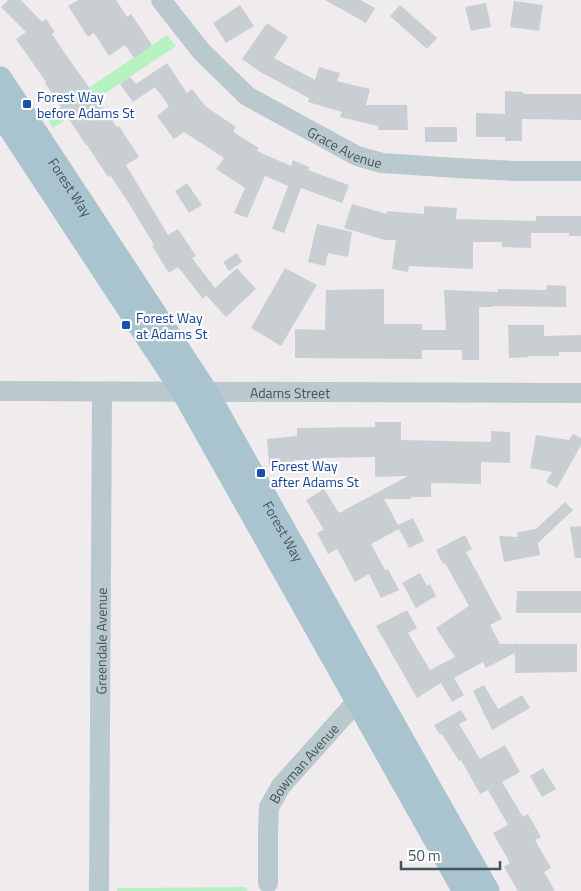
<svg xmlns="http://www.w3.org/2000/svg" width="581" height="891" font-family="'Titillium Web',sans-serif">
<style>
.green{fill:#b6f3c0}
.building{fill:#c8ced2}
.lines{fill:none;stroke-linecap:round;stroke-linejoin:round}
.minor{stroke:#b9c9ce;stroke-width:20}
.major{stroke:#a9c4cf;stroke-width:25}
.transit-dot{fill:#1a4fb4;stroke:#fff;stroke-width:2}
.labels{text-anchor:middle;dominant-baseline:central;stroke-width:4.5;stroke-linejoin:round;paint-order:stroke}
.transit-label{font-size:14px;fill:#164399;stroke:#fff;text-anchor:start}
.street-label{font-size:14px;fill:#43555c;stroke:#fff}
</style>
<rect width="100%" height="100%" fill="#f0eced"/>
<!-- green -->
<path class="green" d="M167 35 176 46 53 128 46 117Z
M245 887 248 891H117V888Z"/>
<!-- building -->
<path class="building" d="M8 0H21L42 22 46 19 55 32 52 34 64 52 117 127 119 126 139 157 126 165 168 235 178 229 196 256 192 258 215 288 237 268 256 289 226 317 206 295 203 299 178 267 169 273 152 246 154 245 128 202 110 175 108 177 87 145H86L45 83 46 82 16 39 26 32 1 7Z
M78 0H116L127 17 131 14 152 45 134 58 125 45 109 56 94 33 88 37 68 6Z
M325 0H360L375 8 366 23Z
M514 1 543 5 539 31 510 27Z
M486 3 491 27 471 31 465 7Z
M240 5 254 26 226 43 213 23Z
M400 5 437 38 427 49 390 16Z
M267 23 288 37 274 58 315 80 319 67 340 73 337 81 370 89 366 105H407L408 130H378V126L340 117 342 112 308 102 309 98 262 73 242 59Z
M167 63 187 93 192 89 205 106 236 127 233 132 259 148 257 151 291 166 293 160 309 167 308 170 349 185 342 203 301 188 284 233 272 229 288 186 265 176 247 218 234 213 245 188 216 169 224 158 184 132 174 139 157 116 169 106 155 87 133 102 120 84 130 77 136 84Z
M505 91 523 92V94H581V120L522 119V141H505V137H476V113L505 114Z
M425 127H457V142H425Z
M187 183 202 205 189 213 175 191Z
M352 204 387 214V211L424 214V206L457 208 456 219 536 221V216H581V236H569V233H531V248L502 247V242H473V269L409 266 408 272 392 269 396 240H385L344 228Z
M317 224 352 232 348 257 328 253 325 266 308 262Z
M237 253 242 262 229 271 223 262Z
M285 268 317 285 281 346 251 328Z
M547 285 566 286V307L493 306V307H479V360H462V350H422V359L295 358V329L325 330 326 290 384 289V324H422V330H446L444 290 498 292V289L546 290Z
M508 325H544V336L581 335V352H559V356H529V357L509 358Z
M375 422H401V440L491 442V431L510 432V463L481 462V484L431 483V497H411V499H384L398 525 413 518 424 541 409 548 399 529 371 544 385 570 388 569 399 590 381 598 369 574 355 582 337 549 328 554 317 533 324 530 306 500 324 489 339 513 408 476 375 477V457L320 458V460H294L295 462 269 464 267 439 297 436V428L375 427Z
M573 434 581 438V445L557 488 546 482 552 472 530 468 536 435 569 440Z
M565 502 573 510 538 543 540 555 504 562 499 536 517 537 518 532 536 529Z
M581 526V558H575L570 527Z
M465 535 472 549 466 552 502 619 490 625 500 644H515V641L516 644H577V672L515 673V653L486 668 483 662 454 678 464 695 452 702 441 683 417 698 376 626 407 610 417 628 408 633 430 670 455 657 436 628 469 606 445 563 443 564 436 550Z
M420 573 427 586 430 584 436 596 416 608 402 583Z
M517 591H581V613H516Z
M484 685 498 709 522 695 530 708 492 730 473 691Z
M461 710 467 720 459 724 480 759 505 745 520 772 502 782 523 817 528 814 541 837 535 840 551 868 544 872 555 891H518L504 867 510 863 493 833 508 825 488 790 480 794 461 760 459 761 442 734 440 735 434 725Z
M543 768 556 789 542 797 530 776Z"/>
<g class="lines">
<!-- minor -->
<g class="minor">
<path id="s1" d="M161 0 201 51 247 96 357 156 382 163 457 168 514 171H581"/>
<path id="s2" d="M0 391 581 393"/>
<path id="s3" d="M268 883V830L269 807 281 786 358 700 368 694"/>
<path id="s4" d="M99 891 102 392"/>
</g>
<!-- major -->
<g class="major">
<path id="s5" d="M0 79 205 391 487 891"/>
<path d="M0 112 184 392 465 891"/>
</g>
</g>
<!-- markers -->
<g class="transit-dot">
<rect x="22" y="99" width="10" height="10" rx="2.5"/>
<rect x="121" y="320" width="10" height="10" rx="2.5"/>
<rect x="256" y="468" width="10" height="10" rx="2.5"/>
</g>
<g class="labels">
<!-- transit labels -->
<g class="transit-label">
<text x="37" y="96">Forest Way<tspan x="37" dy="16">before Adams St</tspan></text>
<text x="136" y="317">Forest Way<tspan x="136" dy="16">at Adams St</tspan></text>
<text x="271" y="465">Forest Way<tspan x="271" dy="16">after Adams St</tspan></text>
</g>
<!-- street labels -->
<g class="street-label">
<text stroke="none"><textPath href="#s1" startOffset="240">Grace Avenue</textPath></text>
<text stroke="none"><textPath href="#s5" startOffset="129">Forest Way</textPath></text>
<text stroke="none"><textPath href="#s2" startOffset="290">Adams Street</textPath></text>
<text stroke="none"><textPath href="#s5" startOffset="534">Forest Way</textPath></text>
<text stroke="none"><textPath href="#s4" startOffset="250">Greendale Avenue</textPath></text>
<text stroke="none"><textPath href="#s3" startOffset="132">Bowman Avenue</textPath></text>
</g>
</g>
<!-- scale -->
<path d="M401 861v8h99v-8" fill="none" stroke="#43555c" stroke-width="2.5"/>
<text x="408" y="861" font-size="15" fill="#43555c" stroke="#ffffff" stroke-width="4" paint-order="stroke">50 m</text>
</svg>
